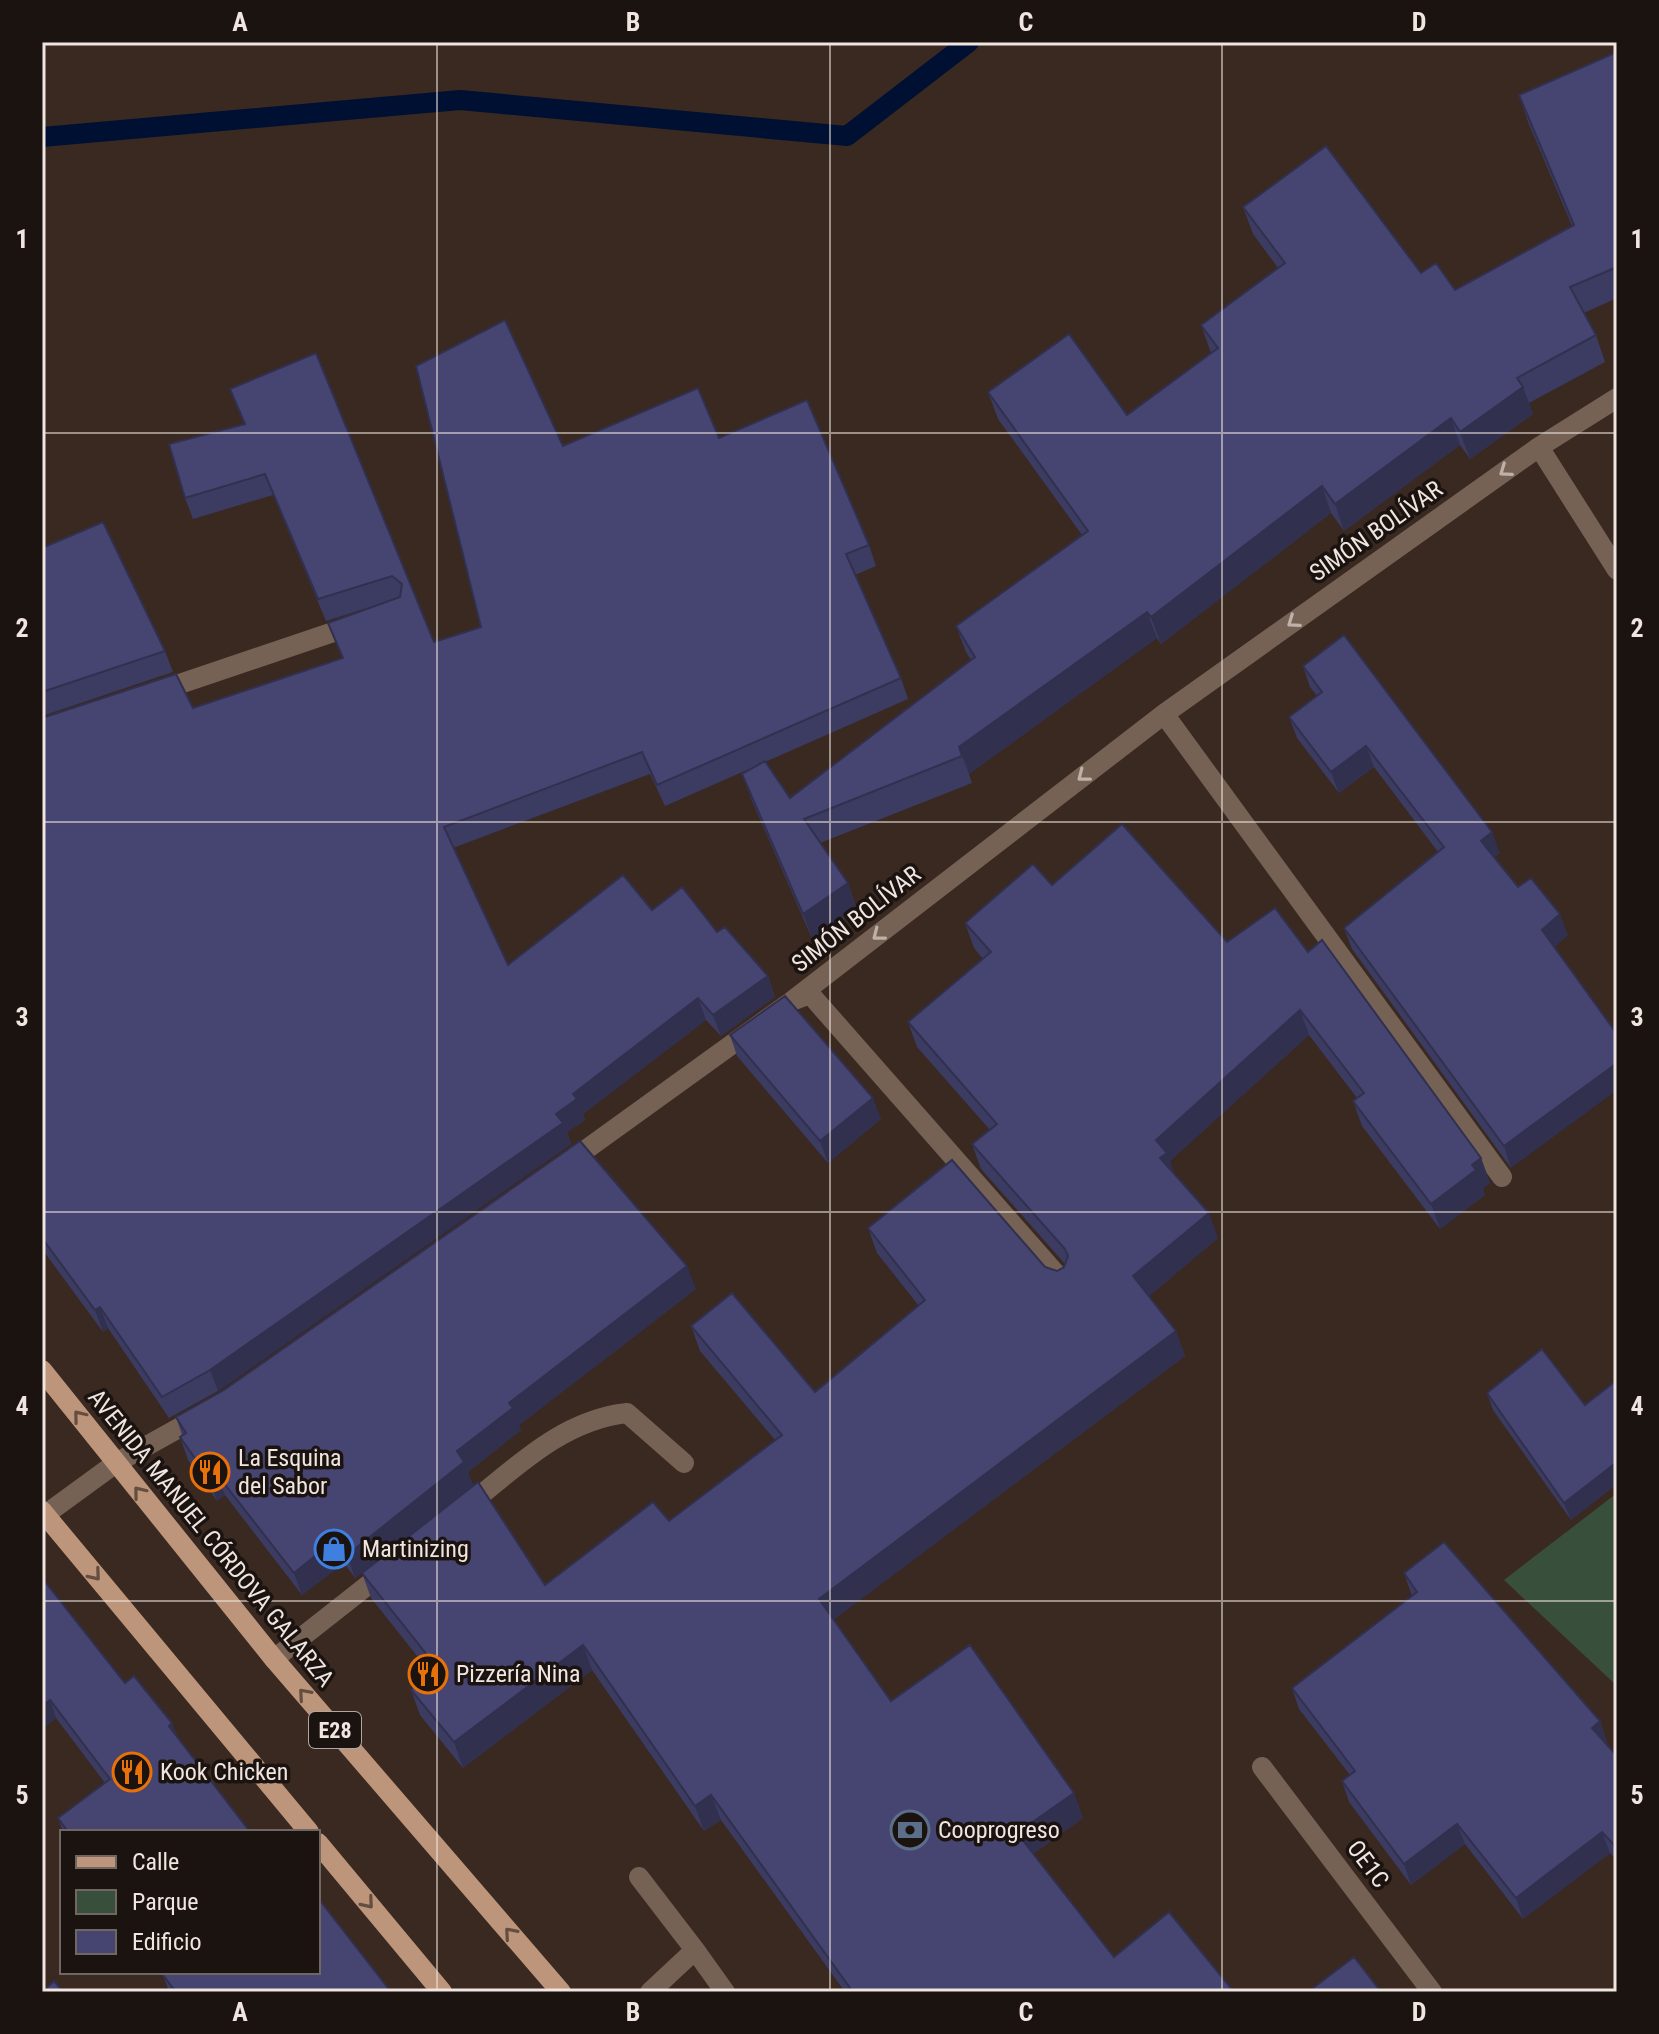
<svg xmlns="http://www.w3.org/2000/svg" width="1659" height="2034" font-family="'Roboto Condensed',sans-serif">
<style>
.green{fill:#384f3b}
.lines{fill:none;stroke-linecap:round;stroke-linejoin:round}
.stream{stroke:#001032;stroke-width:20}
.lane{stroke:#756254;stroke-width:20}
.street{stroke:#756254;stroke-width:20}
.primary{stroke:#bd957a;stroke-width:20}
.wall{fill:#3c3b61}
.shaded-wall{fill:#31304f}
.building{fill:#464571;stroke:#31304f;stroke-width:2}
.oneway{stroke:#bfb1a8}
.oneway2{stroke:#644e40}
.grid{fill:none;stroke:#f0e5e0;stroke-width:2;stroke-opacity:0.55}
.labels{text-anchor:middle;dominant-baseline:central;stroke-width:7;stroke-linejoin:round;paint-order:stroke}
.shield{fill:#1b1310;stroke:#b0a6a2;stroke-width:2}
.shield-label{font-size:22px;font-weight:bold;fill:#f0e5e0}
.street-label{font-size:24px;fill:#f0e5e0;stroke:#1b1310}
.poi-label{font-size:24px;fill:#f0e5e0;stroke:#1b1310;text-anchor:start}
.neatline{fill:none;stroke:#f0e5e0;stroke-width:3}
.grid-label{font-size:26px;text-anchor:middle;font-weight:bold;fill:#f0e5e0}
</style>
<rect width="100%" height="100%" fill="#392921"/>
<!-- green -->
<path class="green" d="M1617 1493V1686L1504 1580Z"/>
<g class="lines">
<!-- stream -->
<path class="stream" d="M42 137 460 100 847 136 969 42"/>
<!-- lane -->
<path class="lane" d="M465 1508C515 1468 562 1420 627 1413L684 1463
M274 1659 387 1570
M639 1877 695 1950 650 1992
M695 1950 725 1992"/>
<!-- street -->
<path class="street" d="M1539 447 1617 570
M156 692 357 624
M1164 714 1502 1177
M792 1001 810 994 1064 1283
M566 1164 792 1001 1164 714 1539 447 1617 398
M42 1517 116 1463 204 1414
M1262 1767 1432 1992"/>
<!-- primary -->
<path class="primary" d="M42 1370 274 1659 561 1992
M42 1511 309 1832
M318 1843 442 1992"/>
</g>
<!-- wall -->
<path class="wall" d="M1617 52V298L1584 313 1596 335 1605 362 1529 403 1533 414 1470 459 1460 445 1344 531 1331 513 1161 644 1157 638 969 774 972 783 820 843 848 883 857 910 813 941 752 801 742 774 756 766 665 806 650 774 453 848 508 965 652 910 717 932 768 976 775 997 721 1036 706 1020 583 1114 585 1120 567 1132 571 1144 218 1391 169 1418 108 1328 103 1332 42 1249V718L193 708 342 658 328 623 392 600 326 621 273 495 193 519 185 498 244 424 230 389 316 353 434 642 481 627 563 446 719 438 869 545 876 566 855 575 901 678 908 699 765 762 790 798 971 660 966 652 956 626 1082 535 998 419 988 392 1127 415 1211 353 1201 325 1278 268 1253 234 1243 207 1421 273 1455 290 1572 226 1528 122 1519 95Z
M42 548 165 651 173 672 42 716Z
M1303 666 1500 853 1494 857 1518 887 1568 935 1554 947 1511 1168 1352 949 1344 928 1438 852 1374 767 1339 793 1297 738 1289 717 1317 696 1310 687Z
M1052 885 1227 942 1308 952 1481 1158 1490 1183 1483 1188 1485 1195 1440 1229 1362 1126 1353 1101 1357 1098 1309 1035 1170 1161 1174 1174 1218 1238 1149 1296 1176 1331 1185 1356 833 1620 891 1701 1074 1793 1083 1818 1033 1854 1114 1957 1234 1992H845L721 1820 704 1831 592 1670 463 1768 420 1715 411 1690 429 1671 371 1598 362 1573 545 1585 669 1521 775 1440 700 1351 691 1326 815 1392 919 1306 877 1253 868 1228 1045 1267 1057 1271 1064 1267 1065 1264 981 1169 972 1144 990 1130 917 1047 908 1022 983 959 974 948 965 923Z
M730 1035 881 1119 828 1163 737 1056Z
M696 1289 519 1425 521 1430 468 1472 473 1485 355 1578 344 1563 302 1595 225 1495 217 1501 188 1460 180 1437 182 1435 176 1417Z
M1617 1380V1484L1571 1520 1493 1410 1487 1393 1585 1405Z
M1404 1573 1600 1721 1607 1742 1606 1743 1617 1756V1860L1610 1853 1523 1919 1465 1844 1411 1885 1349 1802 1342 1781 1350 1775 1299 1709 1292 1688 1412 1596Z
M42 1578 125 1683 172 1723 178 1738 250 1832H63L58 1818 105 1783 56 1718 42 1729Z
M163 1975 391 1992H169Z"/>
<!-- shaded-wall -->
<path class="shaded-wall" d="M1523 387 1533 414 1470 459 1460 432Z
M1451 418 1460 445 1344 531 1335 504Z
M1322 486 1331 513 1161 644 1151 617Z
M1147 612 1157 638 969 774 959 747Z
M1366 746 1374 767 1339 793 1331 772Z
M1492 832 1500 853 1489 862 1481 841Z
M848 883 857 910 813 941 803 914Z
M1560 914 1568 935 1549 951 1542 930Z
M768 976 775 997 721 1036 713 1015Z
M698 998 706 1020 583 1114 585 1120 567 1132 571 1144 218 1391 210 1370 556 1114 573 1094Z
M1300 1010 1309 1035 1170 1161 1176 1178 1160 1158 1156 1140Z
M1617 1063V1090L1511 1168 1504 1146Z
M873 1098 881 1119 828 1163 820 1141Z
M1481 1158 1490 1183 1483 1188 1485 1195 1440 1229 1431 1204 1472 1165Z
M1209 1213 1218 1238 1142 1302 1133 1276Z
M687 1266 696 1289 519 1425 521 1430 468 1472 473 1485 355 1578 347 1555 457 1451 509 1403Z
M100 1307 108 1328 103 1332 95 1310Z
M1176 1331 1185 1356 828 1624 819 1599Z
M1617 1462V1484L1571 1520 1564 1503Z
M216 1473 225 1495 217 1501 209 1478Z
M335 1540 344 1563 302 1595 294 1573Z
M583 1645 592 1670 463 1768 454 1742Z
M50 1700 56 1718 42 1729V1706Z
M1600 1721 1607 1742 1600 1749 1592 1728Z
M172 1723 179 1741 169 1726Z
M1074 1793 1083 1818 1027 1858 1017 1833Z
M711 1795 721 1820 704 1831 695 1806Z
M1457 1824 1465 1844 1411 1885 1404 1864Z
M1602 1832 1610 1853 1523 1919 1516 1898Z"/>
<!-- building -->
<path class="building" d="M1617 52V267L1570 287 1596 335 1517 378 1523 387 1460 432 1451 418 1335 504 1322 486 1151 617 1147 612 959 747 962 756 804 819 848 883 803 914 742 774 765 761 790 798 975 657 956 626 1088 531 988 392 1069 334 1127 415 1218 348 1201 325 1285 263 1243 207 1326 146 1421 273 1436 263 1455 290 1574 225 1519 95Z
M505 320 563 446 698 388 719 438 807 400 869 545 846 554 901 678 657 785 642 752 444 827 508 965 623 875 652 910 682 887 717 932 725 927 768 976 713 1015 698 998 573 1094 577 1099 556 1114 563 1123 210 1370 162 1397 100 1307 95 1310 42 1238V718L176 674 193 708 343 658 328 623 400 597 402 584 392 576 318 599 265 474 185 498 169 444 245 424 230 389 316 353 434 642 481 627 416 366Z
M103 522 165 651 42 692V548Z
M1344 635 1492 832 1481 841 1518 887 1531 878 1560 914 1542 930 1617 1034V1063L1504 1146 1344 928 1444 847 1366 746 1331 772 1289 717 1322 692 1303 666Z
M1122 824 1227 942 1275 908 1308 952 1322 940 1481 1158 1472 1165 1476 1170 1431 1204 1353 1101 1364 1093 1300 1010 1156 1140 1167 1153 1160 1158 1209 1213 1133 1276 1176 1331 819 1599 891 1701 970 1645 1074 1793 1017 1833 1114 1957 1169 1912 1234 1992H853L711 1795 695 1806 583 1645 454 1742 411 1690 435 1665 362 1573 478 1482 545 1585 653 1502 669 1521 782 1435 691 1326 732 1293 815 1392 925 1300 868 1228 952 1160 1045 1267 1057 1271 1064 1267 1068 1256 1065 1249 972 1144 997 1124 908 1022 991 952 965 923 1033 864 1052 885Z
M785 996 873 1098 820 1141 730 1035Z
M580 1141 687 1266 509 1403 513 1408 457 1451 464 1462 347 1555 335 1540 294 1573 216 1473 209 1478 180 1437 186 1433 176 1417 224 1390Z
M1542 1349 1585 1405 1617 1380V1462L1564 1503 1487 1393Z
M1444 1542 1600 1721 1592 1728 1617 1756V1848L1602 1832 1516 1898 1457 1824 1404 1864 1342 1781 1355 1771 1292 1688 1417 1592 1404 1573Z
M42 1578 125 1683 134 1676 172 1723 169 1726 250 1832H68L58 1818 110 1779 50 1700 42 1706Z
M318 1898 391 1992H176L163 1975 166 1972H318Z
M1354 1957 1381 1992H1308Z
M54 1981 63 1992H42Z"/>
<!-- one-way arrows -->
<defs><path id="oneway-chevron" d="M-2-3.5L2.5 0L-2 3.5" fill="none" stroke-width="1.6" stroke-linecap="round" stroke-linejoin="round" transform="scale(2)"/></defs>
<g class="oneway">
<use href="#oneway-chevron" transform="translate(1505 471) rotate(145)"/>
<use href="#oneway-chevron" transform="translate(1293 622) rotate(145)"/>
<use href="#oneway-chevron" transform="translate(1083 776) rotate(142)"/>
<use href="#oneway-chevron" transform="translate(878 935) rotate(142)"/>
</g>
<g class="oneway2">
<use href="#oneway-chevron" transform="translate(79 1416) rotate(-129)"/>
<use href="#oneway-chevron" transform="translate(139 1492) rotate(-129)"/>
<use href="#oneway-chevron" transform="translate(95 1575) rotate(50)"/>
<use href="#oneway-chevron" transform="translate(304 1694) rotate(-131)"/>
<use href="#oneway-chevron" transform="translate(368 1903) rotate(50)"/>
<use href="#oneway-chevron" transform="translate(510 1933) rotate(-131)"/>
</g>
<!-- grid -->
<path class="grid" d="M437 42V1992M830 42V1992M1222 42V1992M42 433H1617M42 822H1617M42 1212H1617M42 1601H1617"/>
<!-- icons -->
<defs>
<g id="restaurant-ring" transform="scale(2)"><circle r="9.5" fill="#1b1310" stroke="#e8710a" stroke-width="1.5"/><path d="M-5-6h1v4h1v-4h1v4h1v-4h1v5L-1.5 .5V6h-2V.5L-5-1ZM5-6V6H3V1.5H1.5Q1.5-4 5-6Z" fill="#e8710a"/></g>
<g id="shop-ring" transform="scale(2)"><circle r="9.5" fill="#1b1310" stroke="#3f7fe0" stroke-width="1.5"/><path d="M-5-2.5h2.3a2.7 3.5 0 0 1 5.4 0H5L5.5 6h-11ZM-1.5-2.5h3a1.5 2.3 0 0 0-3 0Z" fill="#3f7fe0"/></g>
<g id="bank-ring" transform="scale(2)"><circle r="9.5" fill="#1b1310" stroke="#5c6f8a" stroke-width="1.5"/><path d="M-6-4H6V4H-6ZM0-2.3a2.3 2.3 0 1 0 0 4.6a2.3 2.3 0 1 0 0-4.6Z" fill="#5c6f8a"/></g>
</defs>
<g fill-rule="evenodd">
<use href="#restaurant-ring" x="210" y="1472"/>
<use href="#shop-ring" x="334" y="1549"/>
<use href="#restaurant-ring" x="428" y="1674"/>
<use href="#restaurant-ring" x="132" y="1772"/>
<use href="#bank-ring" x="910" y="1830"/>
</g>
<g class="labels">
<!-- shield labels -->
<rect class="shield" x="309" y="1712" width="52" height="36" rx="6"/>
<g class="shield-label">
<text x="335" y="1730">E28</text>
</g>
<!-- street labels -->
<g class="street-label">
<text transform="translate(1376 531) rotate(-35)">SIMÓN BOLÍVAR</text>
<text transform="translate(856 919) rotate(-38)">SIMÓN BOLÍVAR</text>
<text transform="translate(211 1538) rotate(51)">AVENIDA MANUEL CÓRDOVA GALARZA</text>
<text transform="translate(1368 1864) rotate(53)">OE1C</text>
</g>
<!-- poi labels -->
<g class="poi-label">
<text x="238" y="1458">La Esquina<tspan x="238" dy="28">del Sabor</tspan></text>
<text x="362" y="1549">Martinizing</text>
<text x="456" y="1674">Pizzería Nina</text>
<text x="160" y="1772">Kook Chicken</text>
<text x="938" y="1830">Cooprogreso</text>
</g>
</g>
<!-- border -->
<rect width="1659" height="2034" fill="none" stroke="#1b1310" stroke-width="88"/>
<!-- legend -->
<rect x="60" y="1830" width="260" height="144" fill="#1b1310" stroke="#706763" stroke-width="2"/>
<rect x="76" y="1856" width="40" height="12" fill="#bd957a" stroke="#706763" stroke-width="2"/>
<text x="132" y="1870" font-size="24" fill="#f0e5e0">Calle</text>
<rect x="76" y="1890" width="40" height="24" fill="#384f3b" stroke="#706763" stroke-width="2"/>
<text x="132" y="1910" font-size="24" fill="#f0e5e0">Parque</text>
<rect x="76" y="1930" width="40" height="24" fill="#464571" stroke="#706763" stroke-width="2"/>
<text x="132" y="1950" font-size="24" fill="#f0e5e0">Edificio</text>
<rect x="44" y="44" width="1571" height="1946" class="neatline"/>
<g class="grid-label">
<text x="240" y="31">A</text>
<text x="633" y="31">B</text>
<text x="1026" y="31">C</text>
<text x="1419" y="31">D</text>
<text x="22" y="248">1</text>
<text x="1637" y="248">1</text>
<text x="22" y="637">2</text>
<text x="1637" y="637">2</text>
<text x="22" y="1026">3</text>
<text x="1637" y="1026">3</text>
<text x="22" y="1415">4</text>
<text x="1637" y="1415">4</text>
<text x="22" y="1804">5</text>
<text x="1637" y="1804">5</text>
<text x="240" y="2021">A</text>
<text x="633" y="2021">B</text>
<text x="1026" y="2021">C</text>
<text x="1419" y="2021">D</text>
</g>
</svg>
